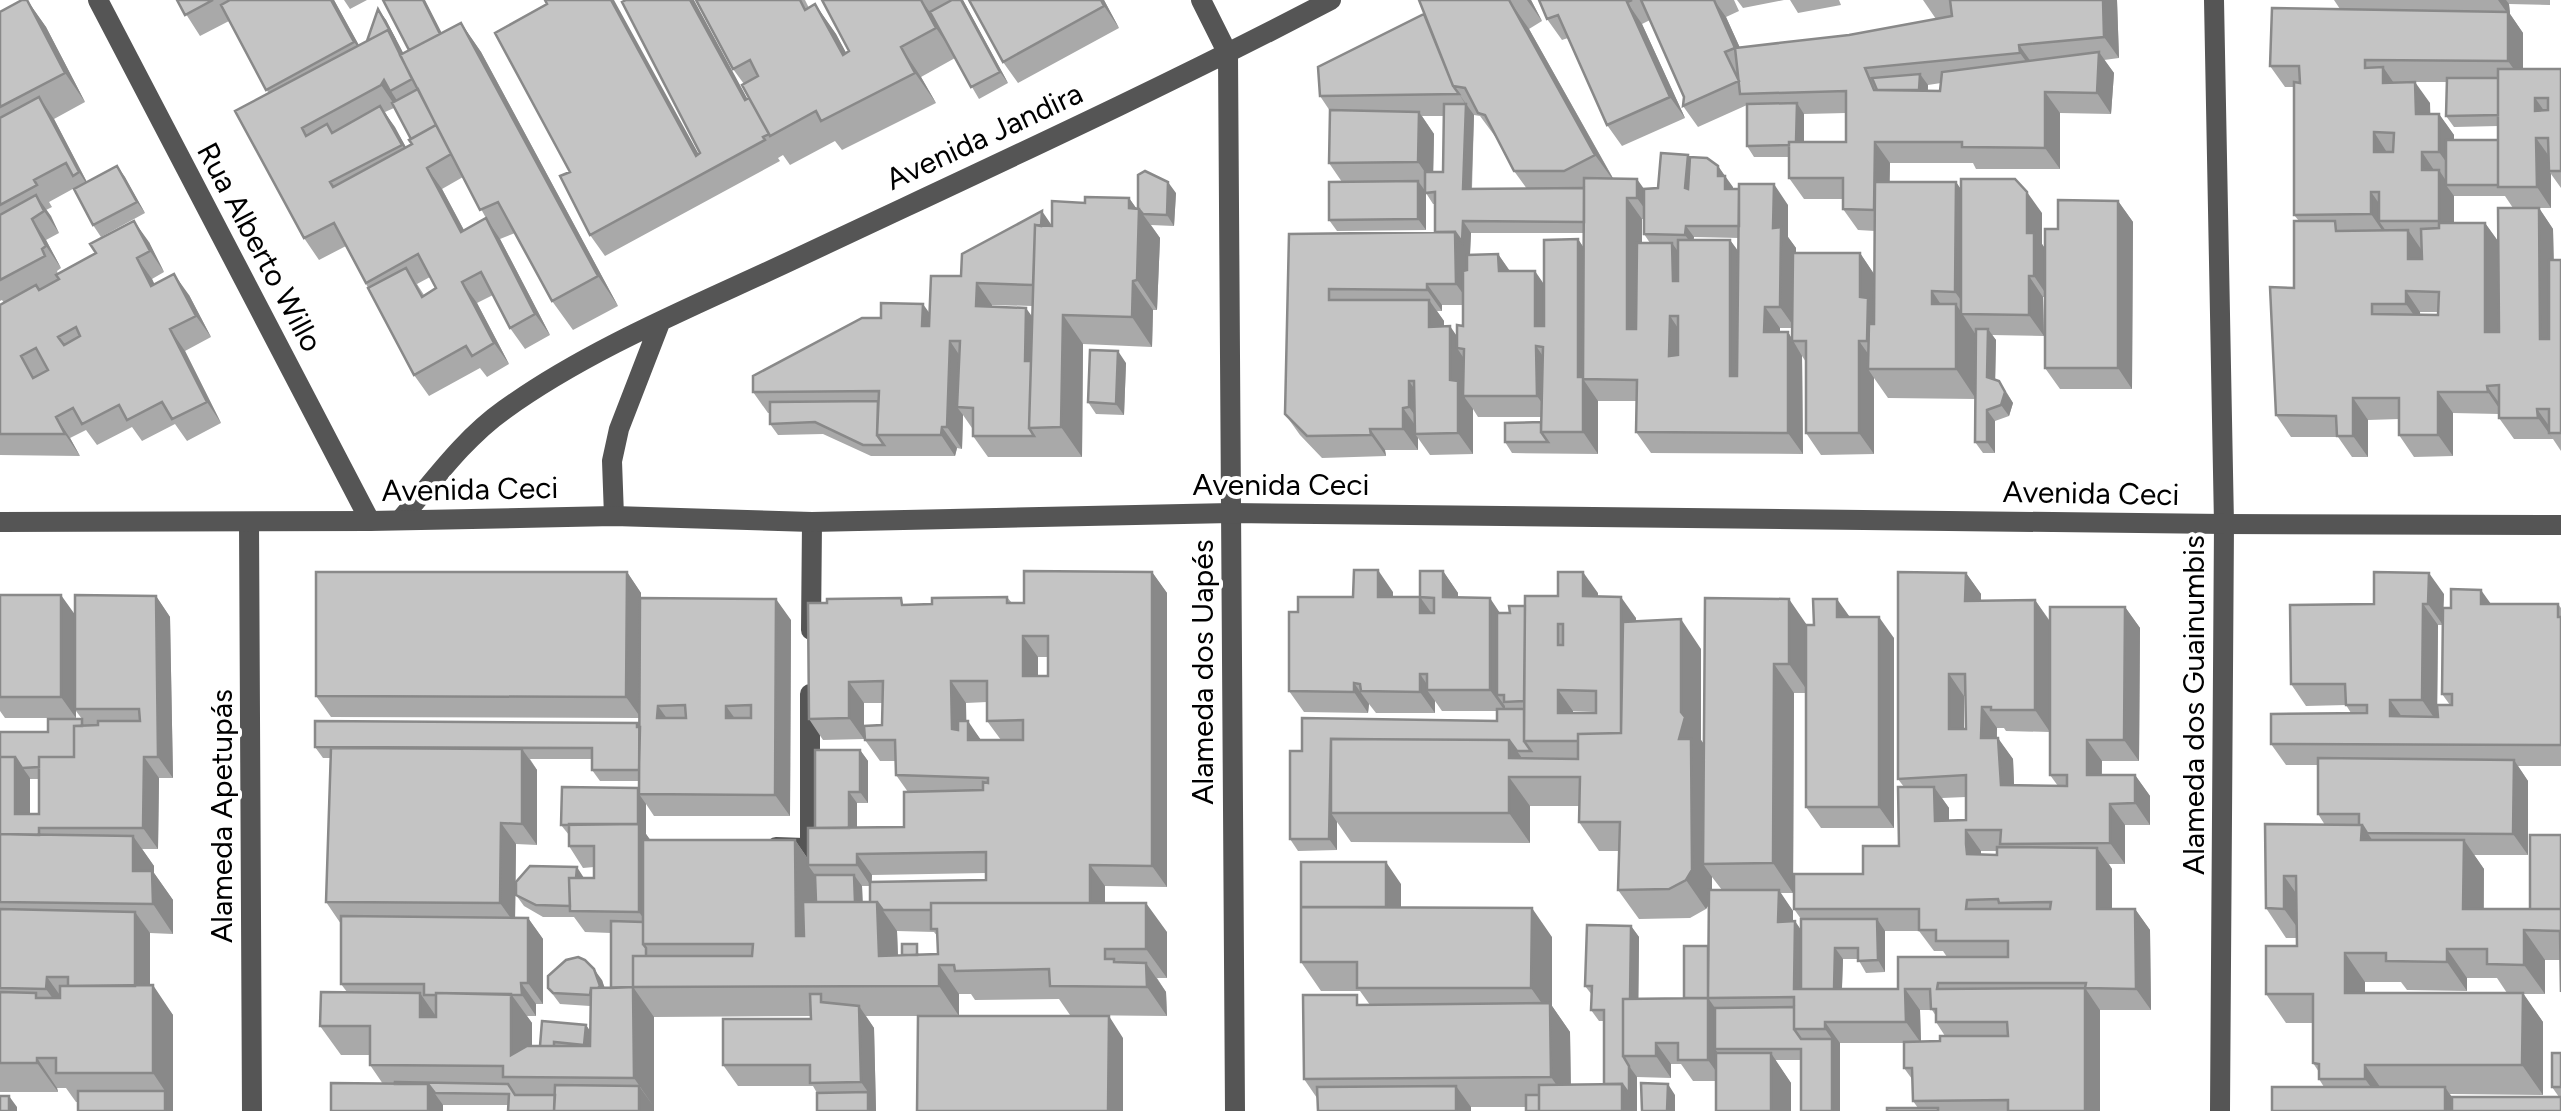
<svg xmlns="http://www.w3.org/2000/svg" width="2561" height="1111" font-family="Figtree,sans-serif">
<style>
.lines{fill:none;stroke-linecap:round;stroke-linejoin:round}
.minor{stroke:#555;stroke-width:20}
.tertiary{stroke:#555;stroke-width:20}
.wall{fill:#a9a9a9;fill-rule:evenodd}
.shaded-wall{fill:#898989}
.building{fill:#c4c4c4;stroke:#898989;stroke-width:2.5;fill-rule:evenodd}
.labels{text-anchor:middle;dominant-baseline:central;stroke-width:8;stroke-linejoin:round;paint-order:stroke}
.street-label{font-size:30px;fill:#000;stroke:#fff}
</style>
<rect width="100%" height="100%" fill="#fff"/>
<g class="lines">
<!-- minor -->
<path class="minor" d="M98 0 370 521
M1201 0 1228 54 1235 1111
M2214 0 2224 524 2220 1111
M614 516 612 461 619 429 660 323
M400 520C432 483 463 439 504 410 591 347 702 303 799 257 977 173 1157 91 1331 0
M249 522 252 1111
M811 630 812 522
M776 847 804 848 810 842V694"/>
<!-- tertiary -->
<path class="tertiary" d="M0 522 370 521 614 516 812 522 1231 513 2224 524 2561 525"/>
</g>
<!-- wall -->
<path class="wall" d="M27 0 46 27 85 102 54 119 87 182 117 166 145 213 101 237 93 225 80 185 49 202 52 207 46 210 59 233 46 240 61 268 57 271 58 274 149 242 164 272 152 279 154 284 189 295 211 337 185 351 221 423 187 441 175 424 142 441 132 427 97 445 86 430 70 438 80 456 0 455V305L4 303 2 300 0 301V12Z
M177 0H334L359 46 367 41 378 9 386 20 403 53 461 23 481 52 618 306 573 330 552 301 515 233 500 239 550 335 525 349 510 328 493 295 477 303 509 364 487 377 480 368 429 396 414 375 346 246 319 260 304 238 269 94 229 21 200 36ZM394 108 411 139 412 144 406 147 385 112ZM463 177 486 218 464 230 442 189ZM430 277 436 288 424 295 417 284Z
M344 0H367L350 9Z
M696 0H805L809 8 815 4 836 34 846 53 849 51 822 0H963L1008 83 979 99 955 58 921 77 936 103 842 150 835 141 790 165 783 155 778 158 780 161 605 256 590 235 570 172 547 4 698 154 749 98 744 84 733 69Z
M969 0H1104L1119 28 1018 83 1003 62Z
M1419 0H1531L1542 21 1529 29 1613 178 1644 189 1658 188 1690 159 1718 166 1733 189 1788 205V237L1796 248V253H1860L1874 274 1875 231 1858 230 1843 209V199H1804L1789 178V157H1754L1747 146V105L1698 127 1683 106 1684 97 1650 20 1642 24 1685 118 1622 146 1607 125 1568 38 1562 40 1547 19 1539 0H1734L1739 11 1726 17 1740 48 1849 35 1936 19 1923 0H2117L2119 58 2104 60 2114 73 2111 114 2060 113V169H1976L1973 163H1890L1889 182H1956L1961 190 2042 213V244L2045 249 2058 229 2118 201 2133 222 2132 389H2060L2045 368V297H2043L2044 336 1992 335 1996 340 1995 380 2007 393 2013 403 2009 416 1995 421V453H1983L1975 442 1976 399 1888 398 1874 378V454L1821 455 1806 433V362L1802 356 1803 454 1651 453 1636 432V401H1598V454L1512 453 1505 442 1541 422V417H1478L1473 409V454L1430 455 1418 438V450H1385L1386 456 1322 458 1300 435 1285 414 1289 234 1435 232V204H1433L1426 193V230L1337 231 1329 220 1342 182 1329 163 1330 111 1320 96 1424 14ZM1941 83 1940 91H1928V85ZM1846 113V142H1804V114ZM1474 115 1480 116 1500 143 1514 171 1527 189H1472ZM1422 116H1444L1443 172H1433L1434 134ZM1642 219H1644V234L1650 243H1642ZM1471 233H1584V248L1578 239 1544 285 1510 271 1498 254 1470 255ZM1694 237 1739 238V252L1730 240H1693ZM1442 305H1463V326L1457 336 1444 326V321L1437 311H1442ZM1780 328H1792V339L1788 332H1780Z
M1737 0H1784L1743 8Z
M1790 0H1839L1841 5 1798 13Z
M2334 0H2550V5L2509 4 2510 14 2523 33V69H2561V188L2551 174V208H2539L2553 229 2554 260H2561V451L2553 439H2514L2499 418V414L2453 413V456L2414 457 2399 435V419L2368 420V457H2352L2338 437H2291L2276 415 2294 288 2299 221 2294 215V87H2285L2270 66 2340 9ZM2393 82H2447L2446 116 2454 127 2498 126V140H2454V135L2439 114H2430V103ZM2454 196H2505L2513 208 2498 241 2485 223H2454ZM2420 312H2438V315L2420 314Z
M1176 193 1174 226 1151 225 1160 238 1157 310H1153L1152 347 1083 344 1082 457H988L973 436 972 428 963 415 962 449 957 448 955 456H871L823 434 778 435 770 424V413H768L753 392 881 318 929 313 961 276 1052 226 1085 203 1129 198 1136 208ZM992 305 1032 306V317L991 307Z
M1126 363 1124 415 1096 414 1088 402Z
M1443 571 1458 593V598L1501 613H1510L1525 606 1558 596 1598 593V596L1636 618V621L1701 649V740L1704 744 1807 625 1850 617 1894 638V828H1821L1806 807V693H1794L1793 893H1780L1793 911V921L1801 931V919L1794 909 1863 874 1899 846 1904 787 1898 779 1966 573 1981 594V600H2035L2050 621 2125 607 2140 628 2139 761H2102V775H2135L2150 796V825H2125V864H2109L2112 869V909H2135L2150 930 2151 1010H2100V1111H1887L1918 1108 1913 1101 1912 1079 1904 1068V1043H1840L1801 1060H1775L1791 1083V1111H1716V1081H1693L1681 1064H1671V1078L1637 1077V1111H1526V1107H1471V1111H1318L1317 1098 1304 1079 1364 1005H1370L1360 991H1321L1301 962 1401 884V907L1552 937V1006L1570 1032 1571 1085 1604 1084V1021H1599L1591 1010 1592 995 1585 986 1631 926 1639 937 1638 999 1684 998 1708 946 1709 905 1706 909 1690 918 1639 919 1618 890 1619 851H1599L1579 822V806H1530V843L1351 842 1337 822V850L1298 851 1290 839 1302 751 1497 721V711H1442L1435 701V713H1376L1369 704 1368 713 1304 712 1289 691 1298 612 1353 597 1393 592V597H1420ZM1964 696H1966V729H1964ZM1573 711 1596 712V713H1573ZM1997 728H2004L2006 731 2050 732V775L2058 786 2014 785 2013 759 1997 738ZM1966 797V820H1949V808L1942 798ZM1981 851H1997V855H1981ZM1712 877 1722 890H1712ZM1885 931H1919L1934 951H1943L1947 957 1898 989H1842L1843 959H1858L1866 973 1885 972ZM1920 1010H1932L1936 1016V1022L1945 1036 1940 1041 1921 1042Z
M627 572 641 593V598L791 620 790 816H654L646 804V834L650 840H795L808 859 815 828 860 750 868 761V803H857V828L904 827 908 792 896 775V761H880L865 740 882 725 883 703H864V739L823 740 809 719 906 605 932 604 1007 597 1012 603H1024L1152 572 1167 593V887L1105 886V903L1167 932V978H1157L1166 992 1167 1016 1070 1015 1059 999 975 1000 971 994H959V1016H866L874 1028 876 1111H817V1093L813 1086H738L723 1065 811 1019V1016L654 1017V1111L508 1105H442L443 1111H331L383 1084 370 1065V1055H341L320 1026 347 992 341 984V924L326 902 330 758H323L315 747 640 726V718L331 717 316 696ZM1038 657H1048V676H1038ZM987 702V721L1001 740H981L966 721V703ZM530 759H592V770L600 781H639V789L561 825 569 835V846L583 868 594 867V878H584L516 895 524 906 543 917H574L585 932 611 933V988H604L602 980 548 988 560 1004 590 1006V1031L586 1025 540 1046H532V1023L527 1016H536V1004H543V939L528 918 515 917 516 844 537 845V770ZM986 873V880L872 882V875ZM862 886H870V902H863ZM897 931 934 932 938 937V954L898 955Z
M2444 594 2443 608 2491 604H2558L2561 608V766H2518L2528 781V855H2474L2484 869V909H2530L2561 835V994L2560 960H2545V994H2523L2543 1022V1095L2450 1094 2452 1097H2559L2552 1087 2561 1053V1111L2324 1087 2319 1079V1072L2313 1063V1023H2286L2266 994 2297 946V938H2286L2266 908 2265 824 2325 825 2318 814V765H2286L2271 744 2351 713 2346 705 2306 706 2291 684 2374 604ZM2438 625H2442V694L2450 705 2437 717ZM2467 978H2497L2507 993H2365V982H2401L2407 990 2467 991Z
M0 595 75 615 156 596 170 617 173 778H159L158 849H142L154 866V873L173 900V934L150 933V985L173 1015V1111L76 1102 66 1088H57L58 1092H0V732H48L82 719 76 711V718H5L0 711ZM30 779H39V814H30Z"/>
<!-- shaded-wall -->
<path class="shaded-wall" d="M27 0 46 27 85 102 65 73Z
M331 0H334L365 56 354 42Z
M423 0H425L451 51 444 40Z
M611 0H614L708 171 696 156Z
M690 0H694L760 122 745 100Z
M921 0 938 23 956 57 936 28Z
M961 0H963L1008 83 1000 72Z
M1101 0H1104L1119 28 1104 6Z
M1509 0 1529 29 1616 184 1595 155Z
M1527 0H1531L1542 21Z
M1714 0 1726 17 1750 70 1735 48Z
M2103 0H2117L2119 58 2104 37Z
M2498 0H2506L2509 4 2510 14 2523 33V82L2508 61V14Z
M1627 2 1642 24 1685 118 1670 97Z
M815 4 836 34 863 84 843 55Z
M378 9 386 20 467 175 388 30Z
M461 23 481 52 618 306 598 276Z
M2019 45 2034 66 2035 74 2020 53Z
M901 47 921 77 936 103 915 73Z
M2099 52 2114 73 2111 114 2097 93Z
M2383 67 2398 89 2383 83Z
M1920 74 1928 85 1927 111 1919 100Z
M384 80 398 102 396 107 381 85Z
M2415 82 2430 103 2431 135 2416 114Z
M2045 92 2060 113V169L2045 148Z
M1459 94 1474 115 1471 200 1463 189 1466 105Z
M39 97 54 119 93 194 79 172Z
M2535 98 2550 119 2535 111Z
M1797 103 1804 114V157L1796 145Z
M380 106 395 127 416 166 402 145Z
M1419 112 1434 134 1433 184 1418 162Z
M2439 114 2454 135V173L2439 152Z
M2374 132 2388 154 2374 152Z
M2536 138 2551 159 2549 171 2551 174V208L2537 187Z
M1875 142 1890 163 1889 231 1874 210Z
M2422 152 2436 173 2422 170Z
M1688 155 1695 166 1693 199 1685 188Z
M117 166 125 177 145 213 137 202Z
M1718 166 1733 187V200L1718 176Z
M427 168 442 189 476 253 461 232Z
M2439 170 2449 185H2446L2454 196V242L2439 221Z
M1637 179 1652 200V219L1637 198Z
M1418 181 1426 192V230L1418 219Z
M1168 182 1176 193 1174 226 1167 215Z
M1956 182 1976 211 1971 314 1955 292Z
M1774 184 1788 205V237L1796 248 1795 328 1780 307 1773 228Z
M2027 192 2042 213V244L2049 254 2048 297 2034 276 2027 233Z
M2371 192 2386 213 2379 221 2386 231V236L2371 214Z
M36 195 51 216 59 233 44 211Z
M1129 198 1139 212V209L1160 238 1157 310 1137 280Z
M1627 198 1642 219V350L1627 329Z
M2118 201 2133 222 2132 389 2118 368Z
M2539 208 2553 229 2555 360 2540 339Z
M1042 211 1057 233 1038 286Z
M486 218 500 239 550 335 535 314Z
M32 219 46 240 61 268 46 246Z
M134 221 149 242 164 272 150 251Z
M1463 221 1471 233 1470 253 1462 242Z
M2485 223 2500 244V353L2485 332Z
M1686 226 1694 237 1693 246 1685 235Z
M2408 230 2423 252V280L2408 259Z
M1455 232 1470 253 1471 305 1456 284Z
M1578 239 1592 261 1583 379 1598 401V454L1583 432 1578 377Z
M1730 240 1745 261V397L1730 376Z
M1672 243 1687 264 1688 302 1673 281Z
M1860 253 1874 274 1882 362 1867 341 1860 297Z
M1498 254 1513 276 1499 271Z
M137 258 152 279 166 307 151 286Z
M1535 271 1550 293V348L1535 326Z
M174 274 189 295 211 337 196 316Z
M2029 276 2043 297 2044 336 2029 315Z
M1133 281 1153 310 1152 347 1132 317Z
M462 282 477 303 509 364 494 343Z
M977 283 992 305 991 328 976 306Z
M1427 284 1442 305V311L1427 290Z
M1932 291 1952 321 1932 304Z
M2406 291 2420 312 2421 325 2406 304Z
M1429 300 1444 321V348L1429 327Z
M923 304 938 325 937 347 922 326Z
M1956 304 1976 335V399L1956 369Z
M1765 307 1780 328 1779 353 1764 332Z
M1026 308 1041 329 1040 366 1025 361Z
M1063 315 1083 344 1082 457 1061 427Z
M1670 316 1684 337V377L1669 356Z
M1450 326 1465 348 1464 349 1457 348 1465 360V398L1473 409V454L1458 433 1450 380Z
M170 329 185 351 221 423 207 402Z
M1988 329 1996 340 1995 388 1987 377Z
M1788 332 1802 356 1803 454 1788 433Z
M950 341 964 362 957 407 963 415 962 449 947 427Z
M1859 341 1874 362 1868 369 1874 378V454L1859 433Z
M1536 346 1551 368 1552 417 1537 396Z
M1118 351 1126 363 1124 415 1116 404Z
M1409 381 1424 403V429L1409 407Z
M1999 381 2013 403 2009 416 2001 405Z
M2487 386 2502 407 2503 414 2488 392Z
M2438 392 2453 413V456L2438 435Z
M2353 398 2368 420V457L2353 436Z
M1403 408 1418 429 1415 434 1418 438V450L1403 429Z
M2537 409 2552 430 2549 433 2553 439 2538 418Z
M1987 410 1995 421V453L1987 442Z
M56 417 70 438 80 456 65 434Z
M942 427 957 448 955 456 941 435Z
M1370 429 1385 450 1386 456 1371 435Z
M1378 570 1393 592V618L1378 597Z
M1443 571 1458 593V619L1443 597Z
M627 572 641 593V718L626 697Z
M1152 572 1167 593V887L1152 866Z
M1583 572 1598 593V617L1583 596Z
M1966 573 1981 594 1980 622 1965 601Z
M2429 573 2444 594 2443 625 2428 604Z
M2481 590 2496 611 2481 604Z
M61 595 76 616V718L61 697Z
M156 596 170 617 173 778 158 757Z
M1420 597 1435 618 1420 613Z
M1621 597 1636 618 1637 703 1622 690Z
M1490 598 1504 619 1497 695 1505 706V711L1490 690Z
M776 599 791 620 790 816 775 795Z
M1789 599 1809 628V693L1789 664Z
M1837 599 1852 620 1837 617Z
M2035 600 2050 622V732L2035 710Z
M2423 604 2438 625 2437 722 2422 700Z
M2125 607 2140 628 2139 761 2124 740Z
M1879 617 1894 638V828L1879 807Z
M1681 619 1701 649V740L1705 746 1703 755 1712 768 1703 864 1712 877V899L1706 909 1686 880 1679 739Z
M1023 636 1038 657V697L1023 676Z
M1774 664 1794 693 1793 893 1773 863Z
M1420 674 1431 690H1427L1435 701V713L1420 692Z
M1949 674 1964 696V751L1949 729Z
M951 681 966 703 967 750 952 729Z
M849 682 864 703V739L849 718Z
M1354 683 1369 704 1368 713 1354 692Z
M1558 690 1573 711V735L1558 713Z
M2390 700 2405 721 2390 716Z
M658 706 673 727 657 718Z
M726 706 741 727 726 718Z
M1982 707 1997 728 1996 759 1981 738Z
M968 721 983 743 968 740Z
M1998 738 2013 759 2015 807 2001 785Z
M1509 740 1530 769 1509 758Z
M2087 740 2102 761 2101 796 2087 775Z
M522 749 537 770V845L522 824Z
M860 750 868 761V803L860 792Z
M1329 751 1331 813 1337 822V850L1329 839Z
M15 757 30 778V835L15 814Z
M144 757 159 778 158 849 143 828Z
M2514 760 2528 781V855L2513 834Z
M2135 775 2150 796V825L2135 803Z
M1509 777 1530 806V843L1509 813Z
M1934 787 1949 808V842L1935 821Z
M638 788 639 794 646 804V834L654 845 646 922 639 912Z
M849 792 857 803V849L850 838Z
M2110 804 2125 825V864L2110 843Z
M501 823 516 844 515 924 500 903Z
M2362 825 2382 854 2361 840Z
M1966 830 1981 851V865L1967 854Z
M133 836 154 866V873L173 900V934L153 904 133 871Z
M795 840 812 865H808L815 875 817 965 796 936Z
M2464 840 2484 869 2483 938 2463 909Z
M2097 848 2112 869V930L2097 909Z
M857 854 872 875 871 886 857 865Z
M1386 862 1401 884V937L1386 915Z
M1090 865 1105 886V932L1090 911Z
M577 867 584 878 575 906Z
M854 875 862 886 863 931 855 920Z
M2284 876 2305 906V938L2284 909Z
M1779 890 1793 911V943L1778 922Z
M877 902 897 931 899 985 879 956Z
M1146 903 1167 932V978L1146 949Z
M1532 908 1552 937V1006L1570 1032 1571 1106 1551 1077 1550 1015 1531 988Z
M2135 909 2150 930 2151 1010 2136 989Z
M135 912 150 933V1010L135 988Z
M528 918 543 939V1004L528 983Z
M1877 919 1885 931V972L1878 960Z
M1795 921 1810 943 1809 999 1794 989Z
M1631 926 1639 937 1638 1056H1630Z
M2524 930 2545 960V994L2524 965Z
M1835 948 1843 959 1841 1011 1833 999Z
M2447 949 2467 978V991L2447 962Z
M2345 953 2365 982V1023L2345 993Z
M1146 963 1166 992 1167 1016 1147 987Z
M939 965 959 994V1016L939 986Z
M594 969 602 980 608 997 600 1006Z
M47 977 62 998 61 1010 46 989Z
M521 983 536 1004V1016L522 995Z
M153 985 173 1015V1111H165V1091L153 1073Z
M633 987 654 1017V1107L634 1078Z
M2085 988 2100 1010V1111H2085Z
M1905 989 1920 1010 1921 1043 1906 1022Z
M420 993 440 1022 420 1017Z
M2523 993 2543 1022V1095L2522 1065Z
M511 994 532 1023V1077L511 1055Z
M1708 998 1723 1019 1715 1049 1723 1060V1081L1708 1060Z
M859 1006 874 1028 876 1111H868V1092L861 1082Z
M1109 1016 1123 1038V1111H1108Z
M1825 1022 1840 1043V1111H1832V1039L1825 1029Z
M586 1025 594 1037 592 1056 584 1045Z
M1656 1043 1671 1064V1078L1656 1056Z
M1771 1053 1791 1083V1111H1771Z
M37 1058 57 1088 58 1092 37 1063Z
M2365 1065 2385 1094 2386 1108 2365 1079Z
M1629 1066 1637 1077V1111H1622V1084Z
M428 1084 443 1105V1111H428Z
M1668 1084 1675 1095V1111H1667Z
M639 1086 654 1107V1111H639Z
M1456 1086 1471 1107V1111H1456Z
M2445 1087 2459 1108V1111H2445Z
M9 1096 17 1107V1111H9Z"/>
<!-- building -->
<path class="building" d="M22 0H27L65 73 0 107V12Z
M177 0H213L185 15Z
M230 0H331L354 42 266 90 221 5Z
M383 0H423L440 34 409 50Z
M545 0H611L696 156 700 153 622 2 626 0H690L745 100 749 98 769 134 763 137 765 140 590 235 560 176 570 172 495 33 547 4Z
M696 0H800L805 10 815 4 843 55 849 51 822 0H921L936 28 901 47 915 73 821 121 816 111 770 136 742 85 758 76 750 60 733 69Z
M952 0H961L1000 72 971 87 930 12Z
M969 0H1101L1104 6 1003 62Z
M1419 0H1509L1595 155 1564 171H1514L1485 115 1478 113 1465 88 1453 86Z
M1539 0H1632L1627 2 1670 97 1607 125 1558 15 1547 19Z
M1641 0H1714L1735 48 1725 52 1739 81 1683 106 1684 97Z
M1950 0H2103L2104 37 2019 45 2020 53 1865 68 1874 90 1940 91 1942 72 2099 52 2097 93 2045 92V148L1962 147V142H1875L1874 210 1843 209V178H1789V142H1846V91L1740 94 1735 48 1849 35 1952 16Z
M2272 8 2508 12V61L2365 60V68L2383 67V83L2415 82 2416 114H2439V152H2422V170H2439V221H2379V192H2371V214L2294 215V82L2300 83 2299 66H2270ZM2374 132 2394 133 2393 152H2374Z
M378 9 395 40 388 30 367 41Z
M1424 14 1453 86 1459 94 1320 96 1318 67Z
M461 23 598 276 552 301 498 202 480 210 400 55Z
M388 30 412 79 390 91 384 80 381 85 302 128 306 136 327 124 332 133 380 106 402 145 330 182 333 187 412 144 409 140 436 125 451 154 427 168 461 232 486 218 535 314 510 328 481 272 462 282 494 343 472 356 466 346 414 375 368 288 406 268 422 297 436 288 418 254 366 283 334 223 304 238 235 111Z
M2498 69H2561V171H2549L2548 138H2536L2537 187H2498ZM2535 98H2548V110L2535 111Z
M1920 74 1919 90H1877L1872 78Z
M2447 78H2498V115L2446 116Z
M418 89 436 125 411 139 392 103Z
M39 97 79 172 73 176 66 163 34 180 37 185 0 205V118Z
M1797 103 1796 142H1789V145L1747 146V104Z
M1444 104H1466L1463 189 1584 188V222L1463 221 1462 242 1455 232H1435V192L1425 193V172H1443Z
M1330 110 1419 112 1418 162 1329 163Z
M2446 140H2498V185H2446Z
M1661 153 1688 155 1685 188 1688 189 1690 157 1707 158 1718 166V176H1725V189H1739V226H1686L1685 235 1644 234V189L1658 188Z
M117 166 137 202 93 225 74 189Z
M1145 171 1168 182 1167 215 1143 214 1138 208V175Z
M1584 178 1637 179V198H1627V329H1636L1637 243H1672L1673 281H1678V240H1730V376H1737L1739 184H1774L1773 228 1781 227 1780 307H1765L1764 332H1788V433L1636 432 1637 380 1583 379V432H1541L1543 347 1536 346 1537 396H1463L1464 349 1457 348V325L1463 326V271L1467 270V255L1498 254 1499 271H1535V326H1544V240L1578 239V377H1583ZM1670 316H1678V355L1669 356Z
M1961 179H2015L2027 192V233H2034V276H2029V315L1961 314Z
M1418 181V219L1329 220V182Z
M1875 182H1956L1955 292 1932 291V304H1956V369H1868L1869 324H1874Z
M36 195 44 211 32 219 46 246 42 249 45 256 0 280V215Z
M1085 197 1129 198V208L1139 209 1137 280 1133 281 1132 317 1063 315 1061 427 1029 428 1035 225 1052 226V201L1085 203Z
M2058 200 2118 201V368H2045V229H2058Z
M2498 208H2539L2540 339H2549V260H2561V433H2549V409H2537L2538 418H2499V385L2487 386 2488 392H2438V435H2399V398H2353V436H2337L2336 416 2276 415 2270 287 2294 288V221H2335L2336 231 2408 230V259H2422L2421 229 2439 228V223H2485V332H2499ZM2406 291 2439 292 2438 315 2372 314V304H2406Z
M1042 211 1041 226 1035 225 1033 285 977 283 976 306 1026 308 1025 361H1031L1029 428 1034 436H973V408L957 407 960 341H950L947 427H942L941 435H877L879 391 753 392V376L862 318H881V303L923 304 922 326H929L931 276H961L962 254Z
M134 221 150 251 137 258 151 286 174 274 196 316 170 329 207 402 172 419 162 402 127 420 119 405 82 424 73 408 56 417 65 434H0V305L36 285 39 290 59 279 56 275 96 253 90 244ZM76 327 80 336 64 345 58 337ZM36 348 48 370 33 378 21 356Z
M1455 232 1456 284H1427V290L1329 289V300H1429V327L1450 326V380L1458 381V433L1415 434 1414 381H1409V407L1403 408V429H1370L1371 435 1307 436 1285 414 1289 234Z
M1793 253H1860V297L1868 298 1867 341H1859V433H1806V341H1792Z
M1976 329H1988L1987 377 1999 381 2005 392 2001 405 1987 410V442H1975Z
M1090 350 1118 351 1116 404 1088 402Z
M878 401 877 435 884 445H863L815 422 770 424V402Z
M1541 422V432L1548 442H1505V423Z
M1354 570H1378V597H1420V613H1434V598L1420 597V571H1443V597L1490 598V690H1427V674H1420V692L1361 691 1360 684 1354 683V692L1289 691V612H1298V597H1353Z
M1024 571 1152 572V866L1090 865V903H931V910H883L877 902H870V882L986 880V852L857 854V865H808V828L904 827V792L983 790V782L988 783V778L896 775 895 740H865L864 726 882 725 883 681 849 682V718L809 719 808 603H827V599L901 598 902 605 932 604V598L1007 597V603H1024ZM1023 636H1048V676H1023ZM951 681H987V721L1023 720V740H968V721H958V730L952 729Z
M316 572H627L626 697 316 696Z
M1558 572H1583V596L1621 597V733L1578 734V741H1524L1525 596H1558ZM1558 624H1563V645H1558ZM1558 690 1596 691V713H1558Z
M1898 572 1966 573 1965 601 2035 600V710H1991V707H1982L1981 738H1998L2001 785 2067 786V775H2050V607H2125L2124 740H2087V775H2135V803L2110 804V843L2000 844 2001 830H1966V844L1967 854 1997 855V847L2097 848V909H2135L2136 989 2085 988 2086 983H1938L1937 989 2085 988V1111H2008V1100L1913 1101 1912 1068H1904V1042L1940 1041V1036H2008L2007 1022H1936V1009H1931L1930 989H1905L1906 1022H1825V1029H1794V997L1708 998V1060H1678V1043H1656V1056H1623V999L1708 998 1709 890H1779L1778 922 1795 921 1794 989H1898V957H2008V941H1936V930H1919V909H1794V874H1863V846H1899L1898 787H1934L1935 821 1966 820V775L1898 779ZM1949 674H1965L1966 729H1949ZM1998 899 1999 903 2051 902 2050 909H1966L1967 900Z
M2374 572 2429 573 2428 604H2423L2422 700H2390V716L2438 717 2437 705H2452V694H2442L2443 608H2451V589L2481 590V604H2558V617H2561V745L2271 744V714L2367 713V705H2346L2345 684H2291L2290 605 2374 604Z
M0 595H61V697H0Z
M75 595 156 596 158 757H144L143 828H39V835L0 834V757H15V814H39V757H74V726L98 725V721H140L139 709H75Z
M640 598 776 599 775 795 639 794ZM685 705 686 718H657L658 706ZM751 705V718H726V706Z
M1705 598 1789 599V664H1774L1773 863 1703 864Z
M1813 599H1837V617H1879V807H1806V625H1814Z
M1509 606H1525L1524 701 1504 702V695H1497V613H1510Z
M1681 619V712L1685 717 1679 739H1691L1692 870 1686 880 1669 889 1618 890 1620 822H1579L1580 777H1509V813H1331V739L1509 740V758L1578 759V734L1621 733 1623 622Z
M1497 709H1524V741L1531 751H1517L1509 740 1331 739 1329 839H1290V751H1302V718L1497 721Z
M48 719H82V726H74V757H39V767L22 768 15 757H0V732H48Z
M315 721 637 723V727H640L639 770H592V748L315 747Z
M331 748 522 749V824L501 823 500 903 326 902Z
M815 750H860V792H849V828H815Z
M2318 758 2514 760 2513 834 2367 833 2362 825H2359V814H2318Z
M562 787 638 788V824L561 825Z
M569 824H639V912L570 911 569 878H594V846H569Z
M2265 824 2362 825 2361 840H2464L2463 909H2561V992L2560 931 2524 930V965L2487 964V949H2447V962L2386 961V953H2345V993H2523L2522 1065H2365V1079H2319V1064L2313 1063V994H2266V946H2297L2296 876H2284V909L2266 908Z
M0 834 133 836V871H152L153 904 0 902Z
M2530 835H2561V909H2530Z
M643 840H795L796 936H804L803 902H877L879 956 938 954 937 929H931V903H1146V949H1105V959H1114V962L1146 963 1147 987 1050 986 1049 969 955 971 954 965H939V986L633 987 634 1078 503 1077V1066L370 1065V1026H320L321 992 420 993V1017H436V993L511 994V1055L527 1046H590L591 988 633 987V956H752L753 944H643Z
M1301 862H1386V907H1301Z
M530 866 577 867 576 878H569L570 906 536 905 516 895V882Z
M815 875H854L855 902H816Z
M1301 907 1532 908 1531 988H1357V962H1301Z
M0 909 135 912V986H68V977H47L46 989 0 988Z
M341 916 528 918V983H521L522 995 436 993V995H424V984H341Z
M1801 919H1877L1878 960 1858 961V948H1835L1834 989H1801Z
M611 921 643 922V944L646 948V956H633V987L611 988Z
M1587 925 1631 926 1630 999H1623V1056L1629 1066V1094L1622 1084H1604V1010H1591L1592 986H1585Z
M902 944H917V955H902Z
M1684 946H1708V998H1684Z
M578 957 585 960 594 969 600 986 598 988H591L590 995 553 993 548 988V976L566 960Z
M153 985V1073H56V1058H37V1063H0V992L36 993V998H60V986Z
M810 994H821V1002L859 1006 861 1082 810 1083V1065H723V1019H811Z
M1303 995H1357V1005L1550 1003 1551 1077 1304 1079Z
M1794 1007V1029L1801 1039H1832V1111H1801V1049H1715V1008Z
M918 1016H1109L1108 1111H917Z
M542 1021 586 1025 584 1045 554 1042V1046H540Z
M1716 1053H1771V1111H1716Z
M2552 1053H2561V1087H2552Z
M395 1082 508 1084 515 1095H555L554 1111H508L509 1094 435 1093 428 1084H395Z
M331 1083 428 1084V1111H331Z
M1641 1083 1668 1084 1667 1111H1642Z
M1622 1084V1111H1539V1085Z
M555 1085 639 1086V1111H554Z
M1456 1086V1111H1318L1317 1087Z
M2272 1087H2445V1111H2272Z
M78 1091H165V1111H78Z
M868 1092V1111H817V1093Z
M1526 1095H1539V1111H1526Z
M0 1096H9V1111H0Z
M2452 1097H2561V1111H2452Z
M1887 1108H1938V1111H1887Z"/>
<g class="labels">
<!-- street labels -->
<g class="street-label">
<text transform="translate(984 136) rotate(-25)">Avenida Jandira</text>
<text transform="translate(260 247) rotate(62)">Rua Alberto Willo</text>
<text x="1281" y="484">Avenida Ceci</text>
<text transform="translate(470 489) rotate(-1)">Avenida Ceci</text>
<text transform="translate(2091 493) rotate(1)">Avenida Ceci</text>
<text transform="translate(1202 672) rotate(-90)">Alameda dos Uapés</text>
<text transform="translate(2193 705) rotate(-90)">Alameda dos Guainumbis</text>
<text transform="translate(221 816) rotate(-90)">Alameda Apetupás</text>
</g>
</g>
</svg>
